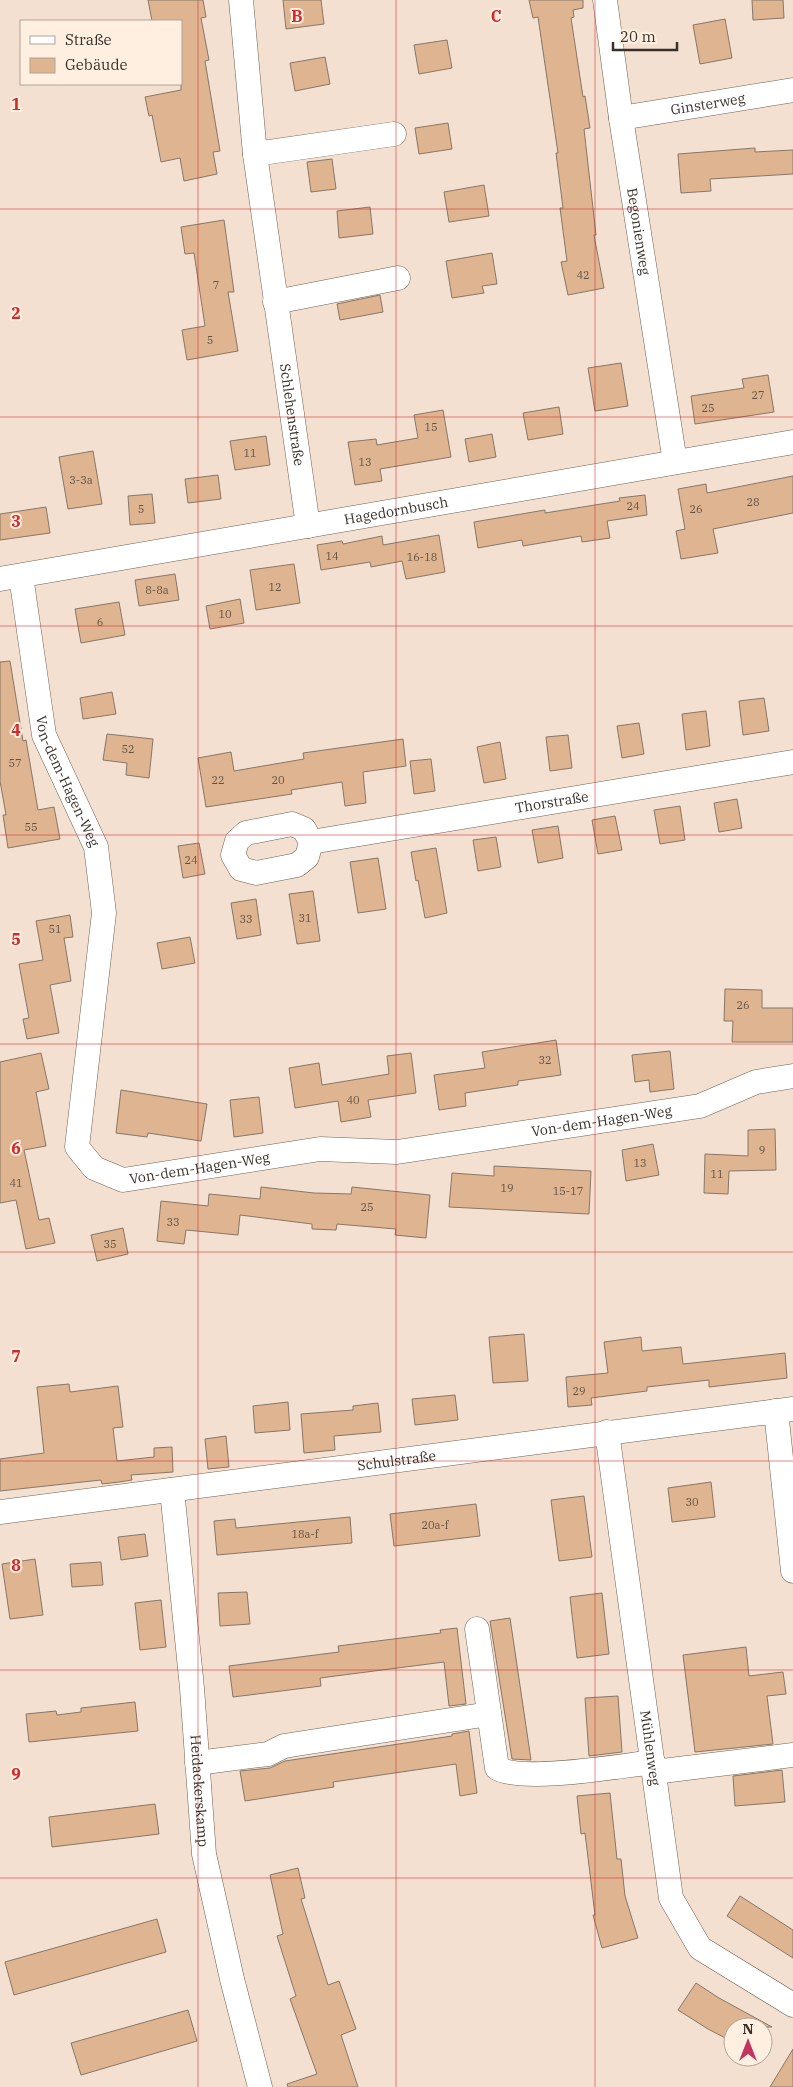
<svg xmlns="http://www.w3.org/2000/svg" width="793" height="2087" font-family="'IBM Plex Serif',serif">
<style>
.building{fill:#dfb591;stroke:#887667}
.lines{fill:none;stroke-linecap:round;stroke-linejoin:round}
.minor-casing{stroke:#716051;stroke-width:25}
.minor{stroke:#fff;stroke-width:24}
.grid{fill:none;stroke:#d62828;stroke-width:1;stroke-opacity:0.55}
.labels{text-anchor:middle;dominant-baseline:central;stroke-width:4;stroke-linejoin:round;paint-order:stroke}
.number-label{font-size:11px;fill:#625244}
.street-label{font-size:14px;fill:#38312a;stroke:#feefe1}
.grid-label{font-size:16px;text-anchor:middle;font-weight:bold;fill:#d62828;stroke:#feefe1;stroke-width:4;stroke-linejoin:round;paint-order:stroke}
</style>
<rect width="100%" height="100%" fill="#f4e0d0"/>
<!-- building -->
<path class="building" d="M148 0H203L206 17 201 18 209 60 205 61 220 151 213 152 217 174 184 181 180 158 161 162 152 115 149 116 145 97 181 90V21H152Z
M283 0H321L324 24 286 29Z
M529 0H583V8L573 10 574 17 571 18 583 97 585 96 590 128 584 129 596 235H594L604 288 568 295 561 262 567 261 560 208H563L556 153H558L538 17 533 18Z
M752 0H783L784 18 753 20Z
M725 19 732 58 700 64 693 25Z
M447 40 452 68 419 74 414 45Z
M325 57 330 84 295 91 290 63Z
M448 123 452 149 419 154 415 128Z
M755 148V152L793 150V174L710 179 711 191 681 193 678 154Z
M332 159 336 189 311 192 307 162Z
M484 185 489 216 449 222 444 192Z
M370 207 373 234 339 238 337 211Z
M224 220 234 292H228L238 351 187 360 182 330 205 326 194 253 185 254 181 227Z
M492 253 497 284 482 286 484 293 452 298 446 261Z
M380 295 383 312 340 320 337 304Z
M621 363 628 406 595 411 588 368Z
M768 375 774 412 695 424 691 396 744 388 742 379Z
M559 407 563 434 528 440 523 413Z
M443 410 451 457 380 469 382 481 355 485 348 442 376 439 377 445 418 438 414 415Z
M492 434 496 457 469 462 465 439Z
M266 436 270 465 235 470 230 441Z
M93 451 102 504 68 509 59 457Z
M218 475 221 499 188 503 185 479Z
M793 476V513L713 529 718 553 681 559 676 531 685 529 678 489 706 484 707 493Z
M152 494 155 523 130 525 128 496Z
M645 495 647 515 607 521 610 538 582 542 581 536 523 546 522 540 478 548 474 522 545 510V513L620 501 619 498Z
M46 507 50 533 0 540V514Z
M439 535 445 572 406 579 402 561 371 567 370 562 321 570 317 545 342 541 343 544 382 536 383 545Z
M294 564 300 603 256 610 250 570Z
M175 574 179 600 139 606 135 580Z
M240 599 244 623 210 629 206 606Z
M119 602 125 635 81 643 75 609Z
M10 661 23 741 26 740 38 810 54 807 60 839 8 848 3 815H6L0 781V662Z
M112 692 116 714 83 719 80 698Z
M764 698 769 731 743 735 739 701Z
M706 711 710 746 686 750 682 714Z
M639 723 644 754 622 758 617 726Z
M107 734 153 739 149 778 126 775 127 763 103 760Z
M568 735 572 768 550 771 546 737Z
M403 739 406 766 363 772 366 803 345 806 342 782 291 790 292 794 206 807 198 758 231 752 234 771 304 759 303 753Z
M500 742 506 779 484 783 477 747Z
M431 759 435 791 414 794 410 761Z
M737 799 742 828 719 832 714 803Z
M680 806 685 840 660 844 654 810Z
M615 816 622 850 598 854 592 820Z
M558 826 563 858 538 863 532 830Z
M496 837 501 867 478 871 473 840Z
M199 843 205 874 183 878 178 846Z
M436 848 447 913 425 918 418 880 416 881 411 852Z
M378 858 386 909 358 913 350 862Z
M313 891 320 941 297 944 289 894Z
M256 899 261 935 237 939 231 903Z
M70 915 73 937 64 938 71 981 50 985 59 1033 27 1039 23 1019 29 1018 19 964 43 960 36 921Z
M190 937 195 963 162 969 157 943Z
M725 989 762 990V1008H793V1042H732L733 1021H724Z
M556 1040 561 1075 518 1081V1085L465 1093 466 1106 439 1110 434 1075 485 1068 482 1052Z
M670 1051 674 1089 650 1092 649 1080 635 1082 632 1055Z
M41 1053 49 1089 36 1092 46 1146 24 1150 39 1220 49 1218 55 1243 26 1249 16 1200 0 1203V1062Z
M411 1053 416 1093 368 1100 371 1117 341 1122 338 1101 295 1108 289 1068 319 1063 322 1085 389 1074 387 1056Z
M121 1090 207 1104 201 1141 148 1133 147 1137 116 1133Z
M259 1097 263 1133 234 1137 230 1100Z
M775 1129 776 1170 729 1171 728 1194 704 1193 705 1154 748 1156V1130Z
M653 1144 659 1175 626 1181 622 1150Z
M494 1166 591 1171 589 1214 449 1207 452 1173 494 1176Z
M261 1187 314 1193 351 1194 352 1187 430 1195 426 1238 395 1235 396 1229 337 1224 336 1230 312 1229V1224L240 1215 238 1235 186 1230 184 1244 157 1241 161 1201 208 1206 209 1194 260 1199Z
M123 1228 128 1254 97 1261 91 1235Z
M524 1334 528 1381 493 1383 489 1337Z
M641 1337 642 1351 681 1347 683 1364 785 1353 787 1378 709 1387V1380L647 1387V1391L591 1398 592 1405 568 1407 566 1377 608 1373 604 1342Z
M69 1384 70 1392 118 1386 123 1427 113 1428 117 1461 154 1457V1448L172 1447 173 1472 131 1475 132 1480 119 1482 102 1484 101 1480 0 1491V1459L44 1453 37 1387Z
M455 1395 458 1420 415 1425 412 1399Z
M288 1402 290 1430 255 1433 253 1406Z
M378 1403 381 1432 334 1436 335 1450 304 1453 301 1414 353 1410V1406Z
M226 1436 229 1467 208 1469 205 1439Z
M711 1482 715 1517 672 1522 668 1488Z
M584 1496 592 1557 559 1561 551 1500Z
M476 1504 480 1536 394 1546 390 1514Z
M350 1517 352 1543 217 1555 214 1521 235 1519 236 1528Z
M145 1534 148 1556 121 1560 118 1537Z
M35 1559 43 1615 10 1619 2 1564Z
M101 1562 103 1585 72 1587 70 1564Z
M247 1592 250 1624 220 1626 218 1593Z
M602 1593 609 1654 577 1658 570 1597Z
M161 1600 166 1647 140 1650 135 1603Z
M510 1618 531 1760 512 1759 490 1621Z
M457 1628 466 1704 449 1706 444 1662 320 1678 321 1686 233 1697 229 1666 339 1652 338 1646 441 1633 440 1630Z
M746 1647 749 1676 783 1672 786 1694 767 1696 773 1744 695 1752 683 1655Z
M618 1696 622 1752 589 1756 585 1698Z
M135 1702 138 1731 29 1742 26 1714 56 1711 57 1715 81 1712V1708Z
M469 1731 477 1793 460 1796 456 1764 333 1782 334 1787 245 1801 240 1771 270 1768 285 1761 452 1736V1734Z
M782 1770 785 1802 735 1806 733 1776Z
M610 1793 617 1859H621L625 1896 638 1938 602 1948 593 1915H595L585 1833 581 1834 577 1796Z
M155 1804 159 1834 52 1847 49 1817Z
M298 1868 305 1898 301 1899 328 1985 339 1981 356 2029 341 2035 358 2087H288L287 2084 317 2074 290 1999 296 1996 277 1936 283 1934 270 1875Z
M740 1896 793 1930V1958L727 1916Z
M157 1919 166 1952 14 1995 5 1962Z
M696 1983 719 1998 772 2027H733V2042L708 2029 678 2010Z
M188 2010 197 2041 81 2075 71 2043Z
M793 2049V2087H770Z"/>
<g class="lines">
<!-- minor casing -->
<g class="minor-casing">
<g id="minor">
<path id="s1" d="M241 0 255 154 308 526"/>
<path id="s2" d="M605 0 621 118 675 462"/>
<path id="s3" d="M621 118 793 90"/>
<path d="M255 154 394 134"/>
<path d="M275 302 398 278"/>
<path id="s4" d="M21 576 44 735 96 847 104 913 77 1147 94 1168 123 1180 320 1149 397 1152 700 1106 756 1082 793 1076"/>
<path id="s5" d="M0 579 793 442"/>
<path d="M292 824 304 829 311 842 307 857 297 865 256 873 241 869 233 855 237 841 246 833Z"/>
<path id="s6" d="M311 842 793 762"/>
<path d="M776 1411 793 1571"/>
<path id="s7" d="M607 1432 671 1898 700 1948 793 2005"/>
<path id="s8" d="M172 1490 192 1688 204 1854 232 1979 260 2087"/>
<path id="s9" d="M0 1512 793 1409"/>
<path d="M477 1629 497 1768C521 1783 620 1766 653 1762"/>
<path d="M197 1763 268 1754 284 1746 489 1714"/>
<path d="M654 1772 793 1755"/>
</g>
</g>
<!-- minor -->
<use href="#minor" class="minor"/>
</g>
<!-- grid -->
<path class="grid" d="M198 0V2087M396 0V2087M595 0V2087M0 209H793M0 417H793M0 626H793M0 835H793M0 1044H793M0 1252H793M0 1461H793M0 1670H793M0 1878H793"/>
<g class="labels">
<!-- number labels -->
<g class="number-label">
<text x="583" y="275">42</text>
<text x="216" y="285">7</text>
<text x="210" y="340">5</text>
<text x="758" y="395">27</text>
<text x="708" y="408">25</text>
<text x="431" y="427">15</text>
<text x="250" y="453">11</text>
<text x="365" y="462">13</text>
<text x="81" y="480">3-3a</text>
<text x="753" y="502">28</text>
<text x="633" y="506">24</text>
<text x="141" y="509">5</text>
<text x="696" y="509">26</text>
<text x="332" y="556">14</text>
<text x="422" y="557">16-18</text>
<text x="275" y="587">12</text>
<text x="157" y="590">8-8a</text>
<text x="225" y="614">10</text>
<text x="100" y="622">6</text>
<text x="128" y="749">52</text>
<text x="15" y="763">57</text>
<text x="218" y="780">22</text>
<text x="278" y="780">20</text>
<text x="31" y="827">55</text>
<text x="191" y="860">24</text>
<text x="305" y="918">31</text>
<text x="246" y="919">33</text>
<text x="55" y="929">51</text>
<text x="743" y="1005">26</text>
<text x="545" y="1060">32</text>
<text x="353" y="1100">40</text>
<text x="762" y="1150">9</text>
<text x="640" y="1163">13</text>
<text x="717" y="1174">11</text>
<text x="16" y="1183">41</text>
<text x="507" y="1188">19</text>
<text x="568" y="1191">15-17</text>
<text x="367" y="1207">25</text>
<text x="173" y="1222">33</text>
<text x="110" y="1244">35</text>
<text x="579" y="1391">29</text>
<text x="692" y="1502">30</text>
<text x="435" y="1525">20a-f</text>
<text x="305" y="1534">18a-f</text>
</g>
<!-- street labels -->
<g class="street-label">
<text stroke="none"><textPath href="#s3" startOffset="88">Ginsterweg</textPath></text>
<text stroke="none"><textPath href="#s2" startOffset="234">Begonienweg</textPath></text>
<text stroke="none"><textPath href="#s1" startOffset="418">Schlehenstraße</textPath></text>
<text stroke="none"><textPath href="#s5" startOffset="402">Hagedornbusch</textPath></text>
<text stroke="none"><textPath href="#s4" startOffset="212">Von-dem-Hagen-Weg</textPath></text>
<text stroke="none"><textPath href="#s6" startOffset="244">Thorstraße</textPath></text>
<text stroke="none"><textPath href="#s4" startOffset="1128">Von-dem-Hagen-Weg</textPath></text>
<text stroke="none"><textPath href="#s4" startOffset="722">Von-dem-Hagen-Weg</textPath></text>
<text stroke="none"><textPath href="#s9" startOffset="400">Schulstraße</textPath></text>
<text stroke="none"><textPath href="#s7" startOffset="319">Mühlenweg</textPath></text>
<text stroke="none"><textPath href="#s8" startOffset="302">Heidackerskamp</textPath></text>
</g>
</g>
<g class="grid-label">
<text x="297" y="22">B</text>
<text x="496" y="22">C</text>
<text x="16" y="110">1</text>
<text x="16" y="319">2</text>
<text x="16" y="527">3</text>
<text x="16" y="736">4</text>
<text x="16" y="945">5</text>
<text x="16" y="1154">6</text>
<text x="16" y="1362">7</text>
<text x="16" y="1571">8</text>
<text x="16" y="1780">9</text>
</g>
<!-- legend -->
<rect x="20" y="20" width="162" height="65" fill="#feefe1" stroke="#afa398"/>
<rect x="30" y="36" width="25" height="8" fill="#ffffff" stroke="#afa398"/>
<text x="65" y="45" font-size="15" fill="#38312a">Straße</text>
<rect x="30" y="58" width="25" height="15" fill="#dfb591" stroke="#afa398"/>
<text x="65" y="70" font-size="15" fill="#38312a">Gebäude</text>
<!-- north arrow -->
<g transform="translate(748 2042)"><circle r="24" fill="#feefe1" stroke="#afa398"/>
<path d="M0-4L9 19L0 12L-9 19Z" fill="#c3355f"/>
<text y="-8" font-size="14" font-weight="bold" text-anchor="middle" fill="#38312a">N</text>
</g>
<!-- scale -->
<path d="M613 42v8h64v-8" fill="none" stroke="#38312a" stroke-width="2.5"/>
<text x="620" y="42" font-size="15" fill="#38312a" stroke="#feefe1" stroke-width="4" paint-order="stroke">20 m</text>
</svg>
